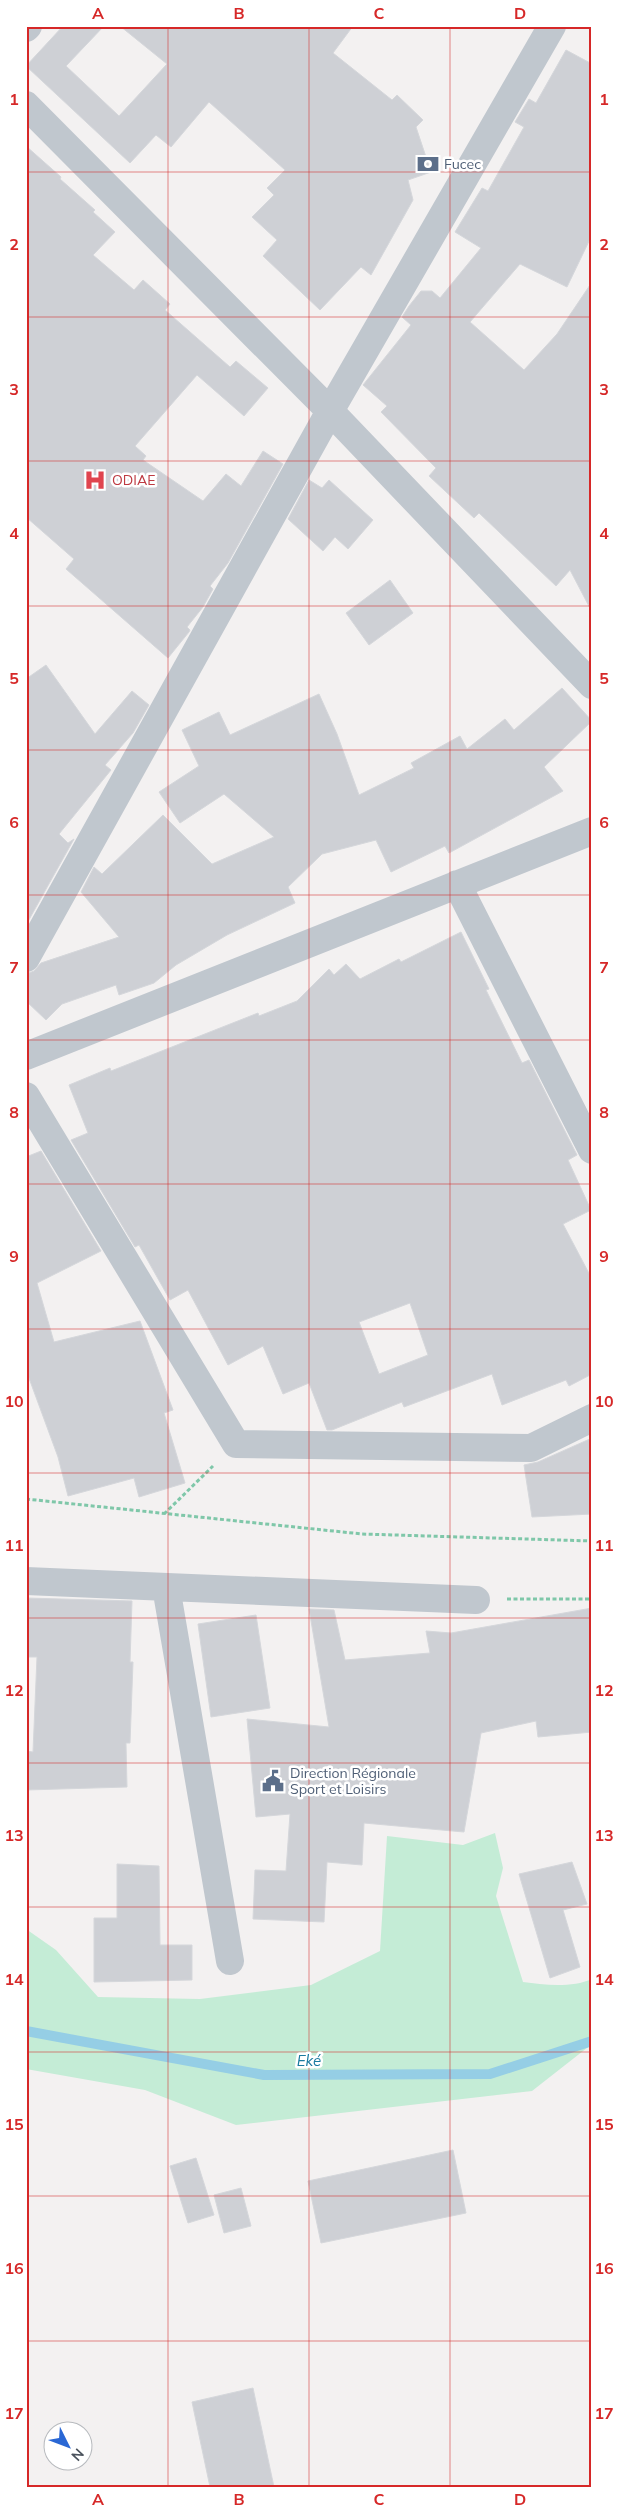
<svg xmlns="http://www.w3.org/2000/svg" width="618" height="2513" font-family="Mulish,sans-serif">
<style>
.green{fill:#c4ecd6}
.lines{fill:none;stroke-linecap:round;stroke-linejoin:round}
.stream{stroke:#95cee5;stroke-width:10}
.building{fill:#ced0d5;stroke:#d5d7db;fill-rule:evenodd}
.path{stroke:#7fc7a9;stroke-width:3;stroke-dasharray:4 2.5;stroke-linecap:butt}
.minor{stroke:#c0c7ce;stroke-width:28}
.grid{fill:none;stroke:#d62828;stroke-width:1;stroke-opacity:0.55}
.labels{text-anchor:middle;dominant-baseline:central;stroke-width:5;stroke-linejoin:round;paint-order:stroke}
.service-label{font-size:14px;fill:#4e5e75;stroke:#fff;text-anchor:start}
.health-label{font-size:14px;fill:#be3a42;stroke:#fff;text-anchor:start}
.water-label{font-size:15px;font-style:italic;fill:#197aa0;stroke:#fff}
.neatline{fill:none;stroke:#d62828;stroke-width:2}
.grid-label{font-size:16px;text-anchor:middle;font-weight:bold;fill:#d62828}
</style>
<rect width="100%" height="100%" fill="#f3f1f1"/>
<!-- green -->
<path class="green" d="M495 1833 503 1868 496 1896 523 1982C544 1985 572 1988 592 1979V2044L532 2091 236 2125 145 2090 26 2069V1929L56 1950 98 1997 200 1999 311 1985 380 1951 387 1836 463 1845Z"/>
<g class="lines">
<!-- stream -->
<path class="stream" d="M26 2031 264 2075 490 2074 592 2041"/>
</g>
<!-- building -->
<path class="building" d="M63 26H104L66 66 119 116 167 64 120 26H353L333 53 392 100 397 95 423 120 416 127 431 172 408 180 413 200 371 275 361 267 320 310 263 256 277 240 252 217 274 195 267 188 285 170 209 102 171 147 156 135 130 163 26 66Z
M566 50 592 64V235L567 287 520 264 470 322 524 370 557 334 592 282V612L570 570 556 586 479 513 474 518 429 476 436 468 381 412 387 406 363 385 411 325 402 317 409 306 421 291H432L440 298 481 248 455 232 482 188 488 191 524 127 515 122 529 99 536 103Z
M26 146 61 177 60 179 95 210 93 212 115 232 93 255 134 290 143 280 170 304 165 310 230 367 236 361 268 388 244 416 197 375 135 446 146 456 143 460 203 501 226 474 241 486 263 451 283 464 228 563 210 586 213 589 203 607 187 627 190 630 189 632 168 658 66 569 74 559 26 517Z
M309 480 322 488 329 480 373 520 348 549 335 537 323 551 288 519Z
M390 580 413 613 369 645 346 613Z
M46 665 95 734 132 691 149 705 133 733 105 765 111 770 59 834 68 843 74 839 26 925V679Z
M562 688 592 721 544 767 563 791 449 853 445 846 391 872 376 840 322 854 288 887 295 903 227 935 176 965 154 983 119 995 116 985 62 1004 46 1020 26 1001V974L34 971 41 963 119 937 81 892 94 867 102 874 163 815 212 864 274 837 224 794 180 823 159 792 199 766 182 730 219 712 230 735 319 694 337 734 359 795 414 768 411 763 460 736 467 749 505 719 514 730Z
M461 932 489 989 486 990 522 1063 529 1060 577 1155 568 1160 591 1210 563 1224 592 1279V1374L569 1386 566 1380 502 1405 492 1374 404 1407 402 1402 332 1430H327L309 1383 283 1394 263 1346 228 1365 188 1290 170 1300 139 1245 135 1247 71 1140 88 1133 69 1085 110 1068 111 1071 258 1013 259 1016 297 1001 329 969 334 975 346 964 360 979 399 959 401 962ZM410 1303 428 1355 379 1374 359 1322Z
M41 1151 101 1251 37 1283 54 1342 140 1321 173 1410 164 1413 185 1483 139 1497 134 1478 68 1496 58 1457 26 1370V1157Z
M592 1438V1514L532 1517 524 1465 538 1462Z
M26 1598 132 1601 130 1662H133L130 1743H126L127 1787 26 1790V1751L33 1752 37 1657H26Z
M592 1608V1732L538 1737 536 1721 481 1733 464 1832 364 1823 362 1865 327 1862 324 1922 253 1919 255 1870 286 1871 290 1814 256 1817 247 1719 329 1727 309 1609 334 1610 345 1660 430 1653 426 1631 451 1633Z
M256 1615 270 1708 211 1717 198 1624Z
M572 1862 587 1904 563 1910 580 1967 550 1978 519 1874Z
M117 1864 159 1866 160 1945H192V1980L94 1982V1918H117Z
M453 2150 466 2213 321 2243 308 2181Z
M196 2158 214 2215 188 2223 170 2166Z
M241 2188 251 2226 224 2233 214 2195Z
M253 2388 274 2487H210L192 2402Z"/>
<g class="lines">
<!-- path -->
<path class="path" d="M26 1499 362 1534 592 1541
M164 1514 213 1466
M507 1599H592"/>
<!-- minor -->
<path class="minor" d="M26 28 28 26
M26 105 330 411 592 685
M457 884 592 1150
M26 958 330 411 552 26
M26 1056 592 831
M26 1096 236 1444 531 1448 592 1418
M26 1581 476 1600
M166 1587 230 1961"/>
</g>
<!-- grid -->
<path class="grid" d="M168 26V2487M309 26V2487M450 26V2487M26 172H592M26 317H592M26 461H592M26 606H592M26 750H592M26 895H592M26 1040H592M26 1184H592M26 1329H592M26 1473H592M26 1618H592M26 1763H592M26 1907H592M26 2052H592M26 2196H592M26 2341H592"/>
<!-- icons -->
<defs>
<g id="bank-bare" transform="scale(1.725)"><path d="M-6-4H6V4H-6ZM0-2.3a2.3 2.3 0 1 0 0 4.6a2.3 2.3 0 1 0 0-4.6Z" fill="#5c6f8a" stroke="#fff" stroke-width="2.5" paint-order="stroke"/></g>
<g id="hospital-bare" transform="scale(1.725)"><path d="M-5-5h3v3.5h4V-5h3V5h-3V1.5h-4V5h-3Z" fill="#e0444e" stroke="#fff" stroke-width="2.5" paint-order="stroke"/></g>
<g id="civic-bare" transform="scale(1.725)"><path d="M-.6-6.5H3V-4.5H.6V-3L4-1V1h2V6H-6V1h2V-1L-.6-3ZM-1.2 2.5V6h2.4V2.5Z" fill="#5c6f8a" stroke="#fff" stroke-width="2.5" paint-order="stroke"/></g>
</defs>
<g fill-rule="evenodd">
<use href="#bank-bare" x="428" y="164"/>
<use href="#hospital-bare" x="95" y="480"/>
<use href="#civic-bare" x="273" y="1781"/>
</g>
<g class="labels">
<!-- service labels -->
<g class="service-label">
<text x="444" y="164">Fucec</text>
<text x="290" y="1773">Direction Régionale<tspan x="290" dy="16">Sport et Loisirs</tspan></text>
</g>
<!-- health labels -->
<g class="health-label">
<text x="112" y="480">ODIAE</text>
</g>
<!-- water labels -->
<g class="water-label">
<text x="309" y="2060">Eké</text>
</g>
</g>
<!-- border -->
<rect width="618" height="2513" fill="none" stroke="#ffffff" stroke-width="55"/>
<!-- north arrow -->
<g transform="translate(68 2446) rotate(132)"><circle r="24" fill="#ffffff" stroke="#b7babe"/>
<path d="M0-4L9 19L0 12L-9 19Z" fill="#2a67d4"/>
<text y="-8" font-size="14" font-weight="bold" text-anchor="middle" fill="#4a525c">N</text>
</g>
<rect x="28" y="28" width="562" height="2458" class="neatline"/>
<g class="grid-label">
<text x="98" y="19">A</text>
<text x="239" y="19">B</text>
<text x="379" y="19">C</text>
<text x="520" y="19">D</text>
<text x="14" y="105">1</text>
<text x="604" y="105">1</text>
<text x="14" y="250">2</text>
<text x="604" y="250">2</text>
<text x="14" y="395">3</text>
<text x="604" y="395">3</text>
<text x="14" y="539">4</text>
<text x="604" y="539">4</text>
<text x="14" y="684">5</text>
<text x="604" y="684">5</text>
<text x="14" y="828">6</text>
<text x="604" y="828">6</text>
<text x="14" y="973">7</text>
<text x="604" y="973">7</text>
<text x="14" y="1118">8</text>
<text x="604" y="1118">8</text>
<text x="14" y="1262">9</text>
<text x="604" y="1262">9</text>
<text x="14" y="1407">10</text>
<text x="604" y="1407">10</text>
<text x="14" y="1551">11</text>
<text x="604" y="1551">11</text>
<text x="14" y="1696">12</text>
<text x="604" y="1696">12</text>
<text x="14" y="1841">13</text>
<text x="604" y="1841">13</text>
<text x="14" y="1985">14</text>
<text x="604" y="1985">14</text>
<text x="14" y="2130">15</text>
<text x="604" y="2130">15</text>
<text x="14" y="2274">16</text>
<text x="604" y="2274">16</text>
<text x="14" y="2419">17</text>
<text x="604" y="2419">17</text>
<text x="98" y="2505">A</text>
<text x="239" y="2505">B</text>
<text x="379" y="2505">C</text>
<text x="520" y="2505">D</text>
</g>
</svg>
